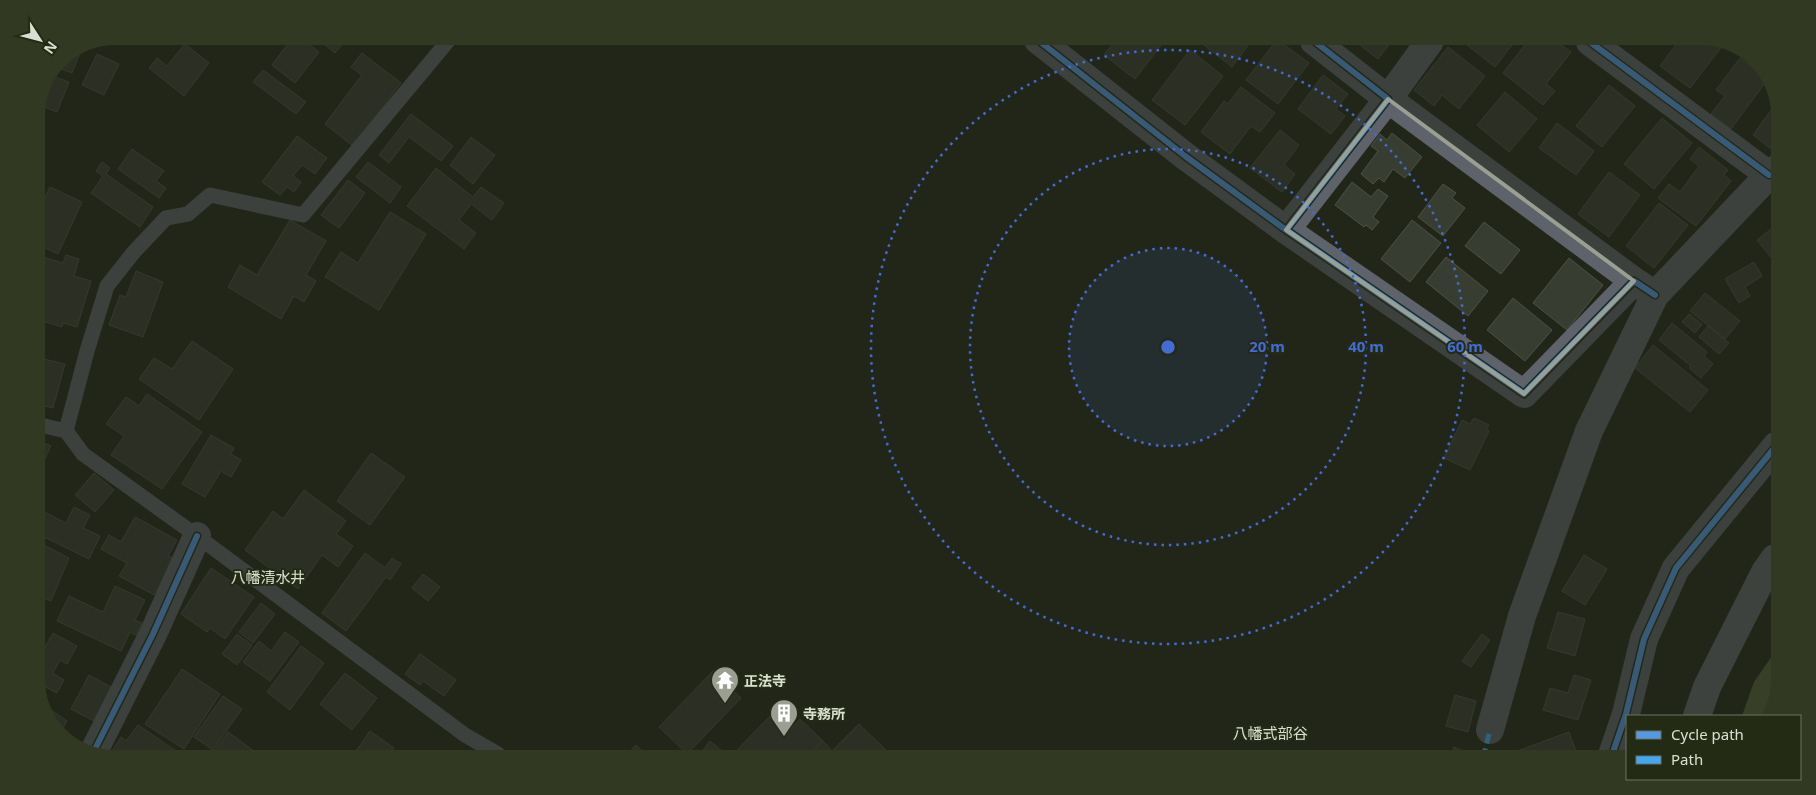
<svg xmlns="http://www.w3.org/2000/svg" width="1816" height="795" font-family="'Noto Sans','Noto Sans JP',sans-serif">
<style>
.forest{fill:#525e38}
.building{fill:#383d32;stroke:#4c5145}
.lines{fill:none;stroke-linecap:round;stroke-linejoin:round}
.lane{stroke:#5e626a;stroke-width:15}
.street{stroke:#5e626a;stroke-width:28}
.secondary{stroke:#60646b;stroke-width:28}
.quiet{stroke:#3fa9f5;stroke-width:5;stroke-dasharray:10 5;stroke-linecap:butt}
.cycleway-casing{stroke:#232b14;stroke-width:9}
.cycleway{stroke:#5399e6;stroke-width:6}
.marked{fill:none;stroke:#9a9f91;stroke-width:4;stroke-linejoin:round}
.ring{fill:none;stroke:#436bd7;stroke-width:2.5;stroke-dasharray:2.5 5}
.labels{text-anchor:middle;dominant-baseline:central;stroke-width:4;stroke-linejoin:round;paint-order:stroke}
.poi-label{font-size:14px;font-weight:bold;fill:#dae0d1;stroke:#232b14;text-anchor:start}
.neighbourhood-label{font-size:15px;fill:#dae0d1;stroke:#232b14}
.centre{fill:#436bd7;stroke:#232b14;stroke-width:2.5}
.ring-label{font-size:15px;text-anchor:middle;font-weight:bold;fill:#436bd7;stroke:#232b14;stroke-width:4;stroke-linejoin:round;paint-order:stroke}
</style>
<rect width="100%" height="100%" fill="#222619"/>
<!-- forest -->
<path class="forest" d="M1774 653V710L1768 716H1742L1754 682Z"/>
<!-- building -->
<path class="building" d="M293 37H300L319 52 295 83 272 65Z
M315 37H348L335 53Z
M1116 40H1165L1135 79 1104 55Z
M1200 40H1252L1232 67 1199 41Z
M1276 41H1279L1309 63 1278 104 1246 80Z
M1355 41H1392L1378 59Z
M1462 41H1515L1495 67Z
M1528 41 1557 42 1571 52 1546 84 1555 91 1543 105 1503 73Z
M1678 42H1718L1723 45 1690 88 1660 66Z
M185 44 209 63 184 96 149 68 157 58 167 66Z
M1448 47 1485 76 1459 109 1442 95 1434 106 1414 90Z
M81 50 72 73 56 67 60 59Z
M1190 50 1223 76 1185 125 1152 100Z
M362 53 401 83 353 146 325 124 362 75 351 67Z
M97 54 119 64 104 95 82 85Z
M1740 58 1768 79 1731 129 1711 114 1725 96 1716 90Z
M263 70 306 102 296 114 253 82Z
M1323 75 1348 94 1336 109 1345 116 1331 134 1298 109Z
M52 76 69 82 57 112 39 105Z
M1609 85 1635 106 1602 147 1576 126Z
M1241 87 1275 113 1260 132 1251 126 1230 154 1201 132 1224 101 1228 104Z
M1505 92 1537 119 1509 152 1477 125Z
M1777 102 1780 111 1779 155 1753 135Z
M411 114 453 146 441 161 409 137 389 163 379 155Z
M1662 118 1692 143 1654 189 1624 164Z
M1557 123 1594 151 1576 175 1539 148Z
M1280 130 1299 145 1284 165 1295 174 1282 192 1250 168Z
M1392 133 1422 157 1405 178 1393 169 1384 182 1379 178 1373 184 1361 174 1378 151 1371 146 1380 134 1387 140Z
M297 136 327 158 315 174 302 165 293 176 301 182 294 192 287 187 280 195 262 182Z
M471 137 495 155 473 184 450 165Z
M1699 147 1728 170 1724 175 1731 181 1696 226 1658 198 1669 184 1680 192 1699 166 1690 159Z
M132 149 164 171 156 181 166 188 159 198 118 169Z
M102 162 110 168 106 174 153 207 140 227 91 193 103 176 96 171Z
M368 162 401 187 390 203 356 177Z
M436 168 473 197 481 187 504 203 492 220 471 204 459 220 476 233 464 249 407 206Z
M1609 172 1640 195 1609 237 1578 214Z
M348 180 365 193 339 228 321 215Z
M1352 182 1371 197 1378 189 1388 196 1373 217 1379 222 1372 230 1366 225 1364 227 1335 205Z
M1443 184 1456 193 1452 198 1465 208 1443 236 1418 217Z
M50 187 82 202 58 254 36 244V216Z
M1659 203 1688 225 1654 268 1626 246Z
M390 212 426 234 379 310 325 277 341 252 358 263Z
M290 220 326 241 306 275 316 281 304 302 294 296 281 319 228 287 240 265 257 275Z
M1412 220 1441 243 1410 282 1381 259Z
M1484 222 1520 250 1501 274 1465 246Z
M1779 223 1778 266 1757 240Z
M36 255 63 263 66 255 79 259 74 276 91 281 77 327 63 323 62 327 36 319Z
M1446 257 1488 291 1468 316 1426 282Z
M1569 258 1603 285 1567 330 1533 303Z
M1754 262 1762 276 1745 287 1750 296 1739 303 1725 279Z
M136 271 163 282 143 337 109 325 120 295 126 297Z
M1705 293 1740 321 1725 339 1690 311Z
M1513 298 1552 330 1525 361 1487 330Z
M1689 314 1702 324 1695 333 1682 322Z
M1672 323 1707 352 1704 356 1713 364 1701 378 1689 368 1691 366 1659 340Z
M1708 326 1729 343 1719 354 1699 337Z
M192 341 233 369 199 420 139 379 154 358 172 369Z
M1653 345 1708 390 1690 412 1635 368Z
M36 357 65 364 53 408 36 404Z
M147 394 202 432 162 489 111 455 124 436 106 424 126 397 139 406Z
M1474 418 1489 425 1486 430 1489 431 1470 470 1444 458 1462 420 1470 424Z
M211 435 234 448 231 454 241 460 231 477 221 471 205 497 182 484Z
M36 439 51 446 36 477Z
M371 453 405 477 370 525 337 501Z
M94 473 114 490 95 512 75 495Z
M304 490 346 521 336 534 353 546 338 567 322 555 298 589 245 550 273 511 283 519Z
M74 507 90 515 83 528 100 536 89 559 36 533V517L40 510 66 523Z
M135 517 177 540 168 556 175 559 154 595 119 576 127 563 101 549 109 535 121 542Z
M36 541 69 558 51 601 36 595Z
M365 553 385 568 392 558 401 564 390 580 386 577 346 631 322 613Z
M1584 555 1607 569 1585 605 1562 591Z
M211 568 254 597 225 639 210 628 207 632 181 614Z
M423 574 440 587 428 601 412 588Z
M115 586 145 600 135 620 142 623 136 635 130 632 121 651 57 621 69 596 103 612Z
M261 603 275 614 253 643 239 632Z
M1558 612 1585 619 1575 656 1547 648Z
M285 632 299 642 270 681 243 662 259 641 271 651Z
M53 633 77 646 67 664 60 660 53 673 64 680 57 693 36 682V651L41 654Z
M237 634 252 645 237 665 222 654Z
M1482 634 1490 640 1471 667 1462 661Z
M301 646 324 663 290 710 267 692Z
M420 654 456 680 444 696 423 681 420 685 405 674Z
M182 669 220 694 184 749 145 724Z
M713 671 741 698 687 754 659 727Z
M345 673 377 698 352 730 320 704Z
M89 675 111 687 94 721 71 709Z
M1574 675 1591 680 1578 720 1543 710 1550 688 1568 693Z
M1455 695 1476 701 1468 732 1446 726Z
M223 696 242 709 213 750 194 737Z
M45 706 67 721 62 730 79 742 76 746 52 728Z
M771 715 788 732 800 719 823 741 809 755H732Z
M859 724 890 754 888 756 809 755 823 741 832 751Z
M138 725 176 751 175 753H111L121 737 126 741Z
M370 731 394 748 389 754H354Z
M228 732 254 751 252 753H213Z
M1569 732 1577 754 1566 758H1513L1512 753Z
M710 741 727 755H699Z
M636 745 646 755H627Z
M1454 747 1463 751 1460 758H1449Z"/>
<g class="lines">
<!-- lane -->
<path class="lane" d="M36 424 66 431 83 454 197 536 465 735 498 754
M66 431 87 351 107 286 133 253 166 218 188 214 210 195 303 215 448 41V37"/>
<!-- street -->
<path class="street" d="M1038 40 1185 156 1286 230
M1314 41 1388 99 1286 230 1524 394 1634 281 1655 295
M1430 41 1388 99 1634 281
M1590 42 1769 175
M1490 730 1522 616 1589 431 1655 295 1769 175 1779 167
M93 753 153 634 197 536
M1611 758 1626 714 1644 639 1676 568 1776 446"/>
<!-- secondary -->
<path class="secondary" d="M1697 716 1707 687 1765 572 1775 558"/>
<!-- quiet -->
<path class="quiet" d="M1483 758 1490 730"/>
<!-- cycleway casing -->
<g class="cycleway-casing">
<path id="cycleway" d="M1038 40 1185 156 1286 230
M1314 41 1388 99 1286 230 1524 394 1634 281 1655 295
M1590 42 1769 175
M93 753 153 634 197 536
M1611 758 1626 714 1644 639 1676 568 1776 446"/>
</g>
<!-- cycleway -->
<use href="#cycleway" class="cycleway"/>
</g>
<!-- marked area -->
<path d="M0 0H1816V795H0ZM1388 99 1634 281 1524 394 1286 230Z" fill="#222619" fill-opacity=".55" fill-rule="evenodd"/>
<path class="marked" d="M1388 99 1634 281 1524 394 1286 230Z"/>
<!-- distance rings -->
<circle cx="1168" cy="347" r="99" fill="#436bd7" fill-opacity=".12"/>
<g class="ring">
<circle cx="1168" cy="347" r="99"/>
<circle cx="1168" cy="347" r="198"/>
<circle cx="1168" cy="347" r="297"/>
</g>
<!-- icons -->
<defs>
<g id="temple-pin" transform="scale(1.4375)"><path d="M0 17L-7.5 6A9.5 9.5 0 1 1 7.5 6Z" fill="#9a9f91" stroke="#232b14"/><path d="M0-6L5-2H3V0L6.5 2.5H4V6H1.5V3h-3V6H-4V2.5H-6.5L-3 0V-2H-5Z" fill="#fff"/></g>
<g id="building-pin" transform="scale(1.4375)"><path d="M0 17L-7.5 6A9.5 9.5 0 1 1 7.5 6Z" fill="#9a9f91" stroke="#232b14"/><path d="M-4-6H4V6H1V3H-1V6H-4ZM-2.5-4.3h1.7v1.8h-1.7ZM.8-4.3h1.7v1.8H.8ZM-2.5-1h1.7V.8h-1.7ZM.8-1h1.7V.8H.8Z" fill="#fff"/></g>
</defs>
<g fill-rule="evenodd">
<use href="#temple-pin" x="725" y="680"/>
<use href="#building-pin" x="784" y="713"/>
</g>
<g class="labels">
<!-- poi labels -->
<g class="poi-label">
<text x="744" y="680">正法寺</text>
<text x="803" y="713">寺務所</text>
</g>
<!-- neighbourhood labels -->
<g class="neighbourhood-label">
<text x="268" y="577">八幡清水井</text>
<text x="1270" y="733">八幡式部谷</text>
</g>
</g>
<!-- crop -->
<path d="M0 0H1816V795H0ZM115 45H1701A70 70 0 0 1 1771 115V680A70 70 0 0 1 1701 750H115A70 70 0 0 1 45 680V115A70 70 0 0 1 115 45Z" fill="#323923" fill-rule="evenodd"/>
<circle cx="1168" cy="347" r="8" class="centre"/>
<g class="ring-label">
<text x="1267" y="352">20 m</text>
<text x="1366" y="352">40 m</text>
<text x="1465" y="352">60 m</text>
</g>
<!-- legend -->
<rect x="1626" y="715" width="175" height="65" fill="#232b14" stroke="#6c7360"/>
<rect x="1636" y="731" width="25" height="8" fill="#5399e6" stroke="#6c7360"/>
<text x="1671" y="740" font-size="15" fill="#dae0d1">Cycle path</text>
<rect x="1636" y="756" width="25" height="8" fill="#3fa9f5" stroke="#6c7360"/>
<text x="1671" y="765" font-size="15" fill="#dae0d1">Path</text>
<!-- north arrow -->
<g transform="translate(40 40) rotate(126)" stroke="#232b14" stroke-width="4" paint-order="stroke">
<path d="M0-4L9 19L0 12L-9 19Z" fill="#dae0d1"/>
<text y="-8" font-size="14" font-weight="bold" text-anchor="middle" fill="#dae0d1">N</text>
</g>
</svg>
